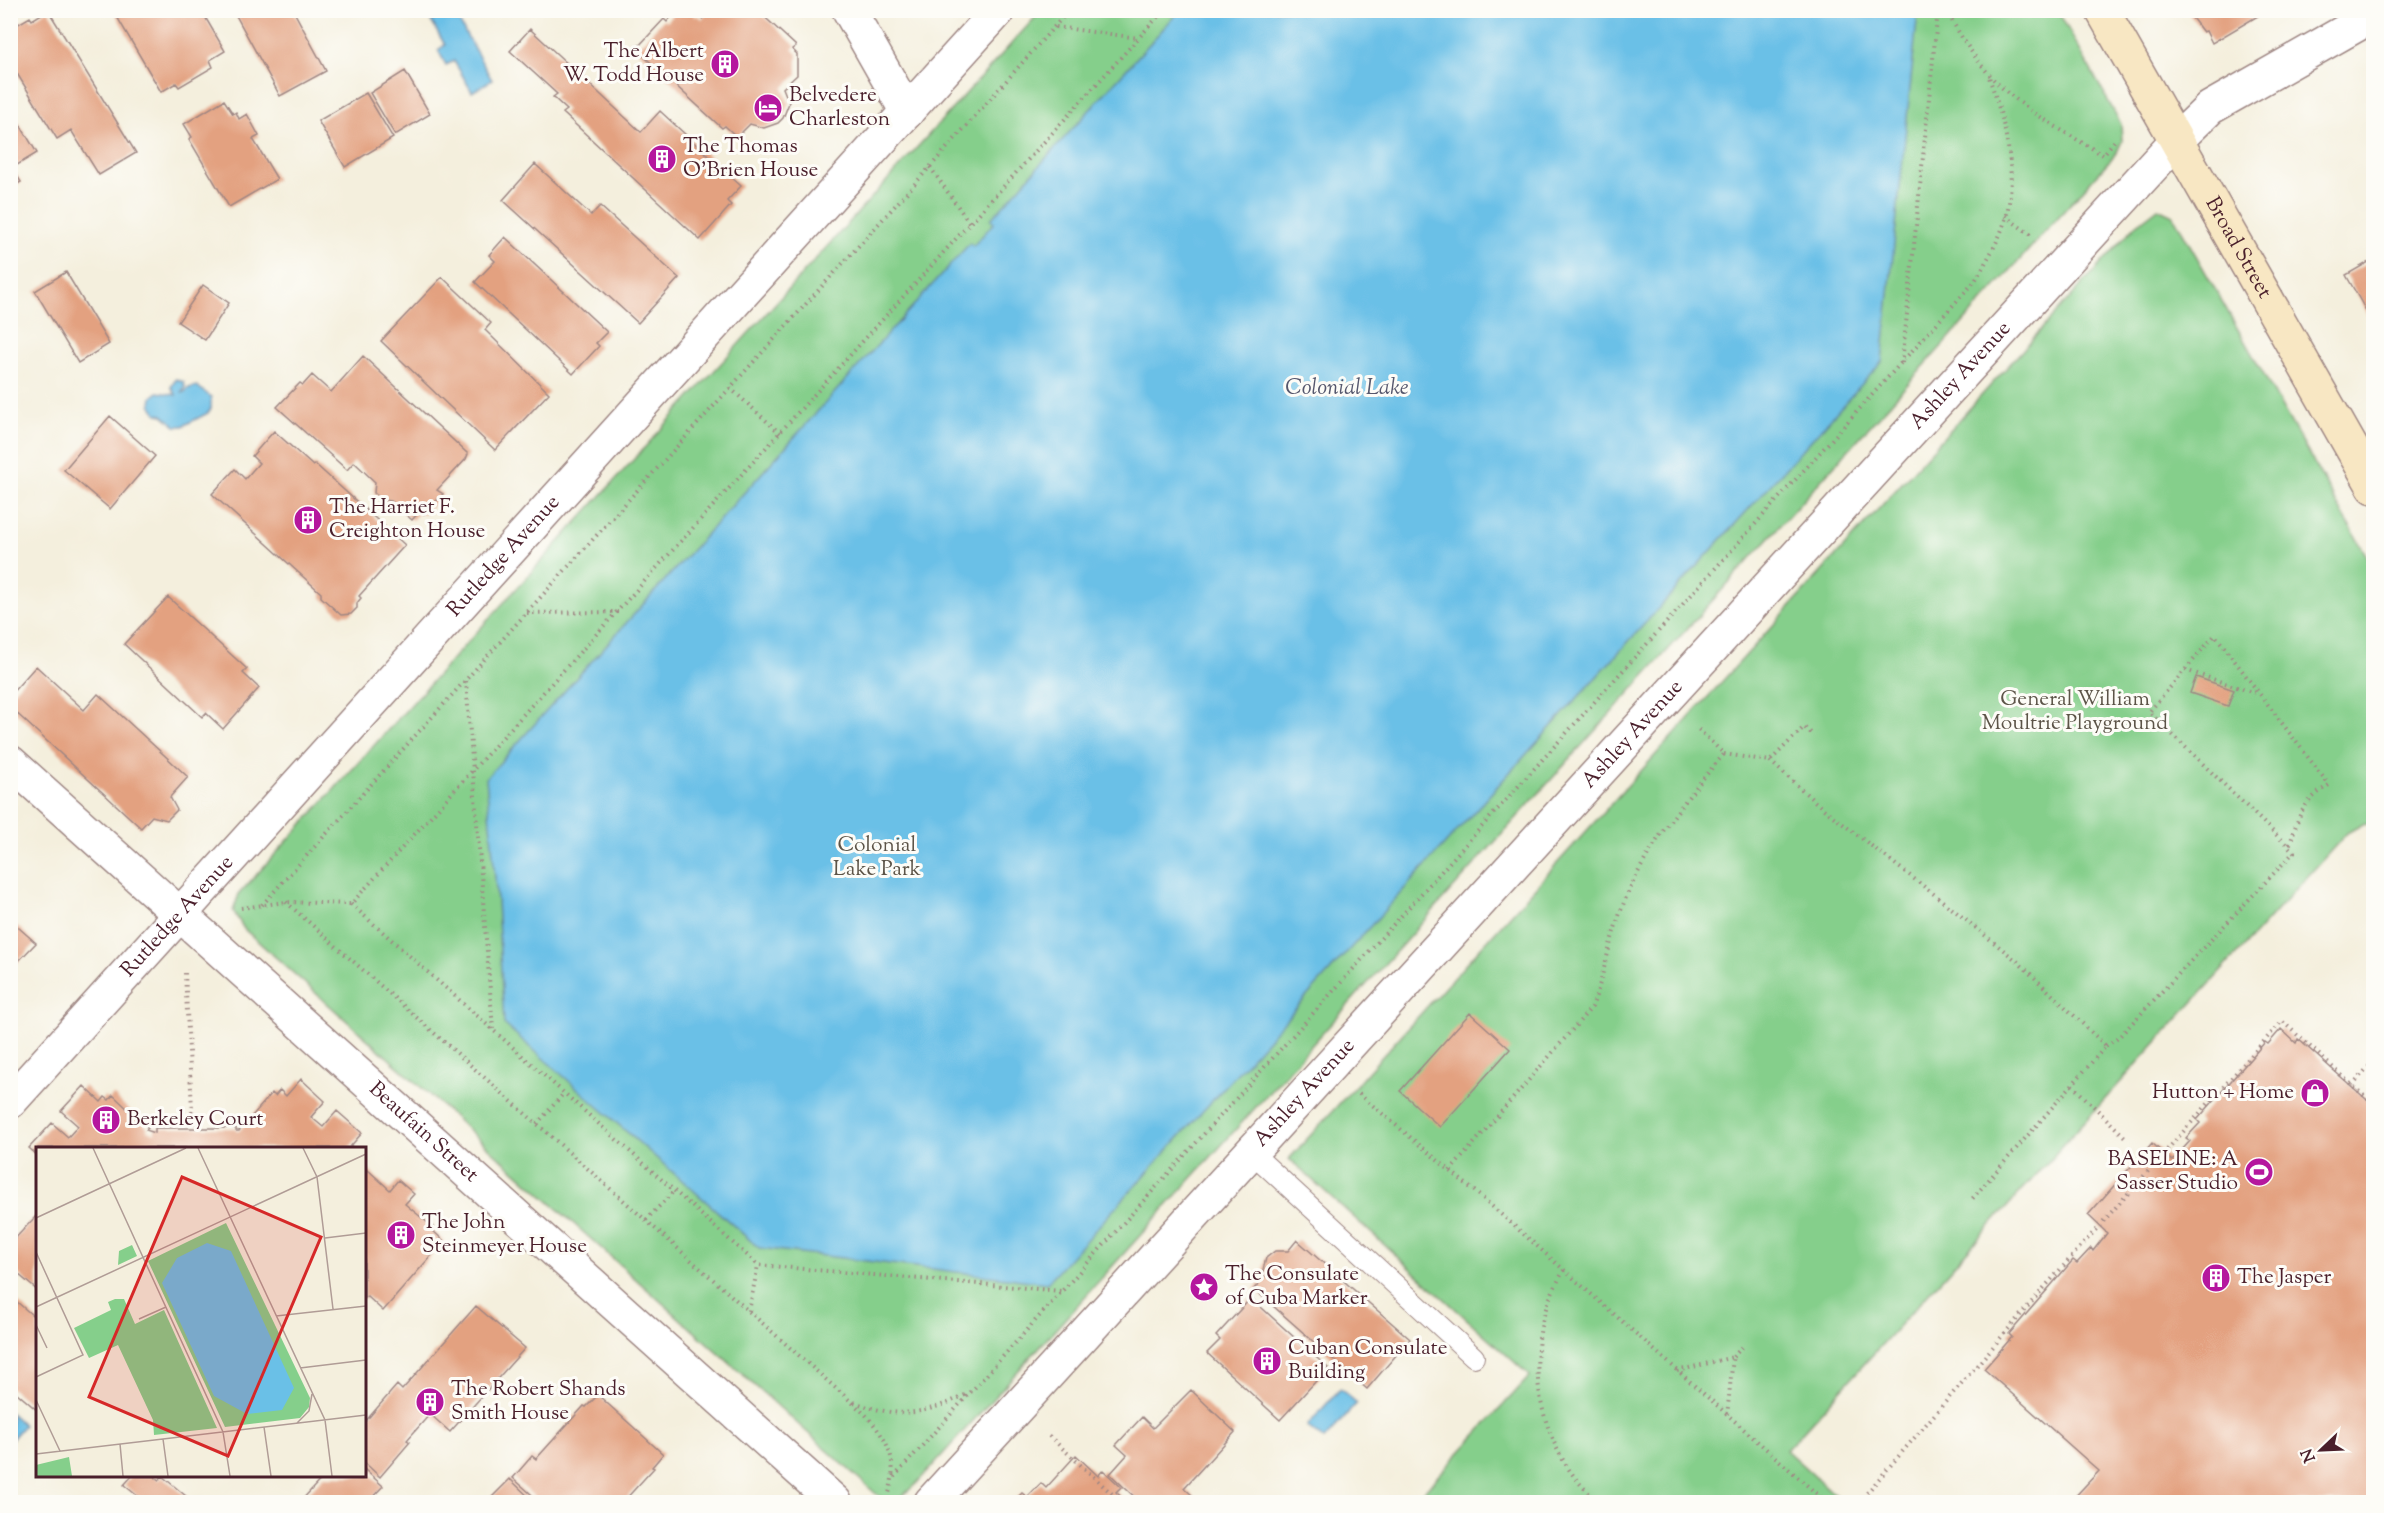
<svg xmlns="http://www.w3.org/2000/svg" width="2384" height="1513" font-family="'Sorts Mill Goudy',serif">
<style>
.green{fill:#85cf8b;stroke:#68775b;stroke-width:1.5}
.water{fill:#6ac0e7;stroke:#5a7089;stroke-width:1.5}
.building{fill:#e3a180}
.lines{fill:none;stroke-linecap:round;stroke-linejoin:round}
.service-casing{stroke:#9f8784;stroke-width:22}
.minor-casing{stroke:#9f8784;stroke-width:36}
.tertiary-casing{stroke:#9f8784;stroke-width:36}
.secondary-casing{stroke:#9f8784;stroke-width:36}
.path{stroke:#9f8784;stroke-width:4;stroke-dasharray:1.5 4.5;stroke-linecap:butt}
.service{stroke:#fff;stroke-width:20}
.minor{stroke:#fff;stroke-width:33}
.tertiary{stroke:#fff;stroke-width:33}
.secondary{stroke:#f8e7c3;stroke-width:33}
.labels{text-anchor:middle;dominant-baseline:central;stroke-width:6;stroke-linejoin:round;paint-order:stroke}
.poi-label{font-size:21px;fill:#4a1f2b;stroke:#fdfcf7;text-anchor:start}
.street-label{font-size:21px;fill:#4a1f2b;stroke:#fdfcf7}
.park-label{font-size:21px;fill:#5c5448;stroke:#fdfcf7}
.water-label{font-size:22px;font-style:italic;fill:#55576d;stroke:#fdfcf7}
.inset-road{fill:none;stroke:#b09c96;stroke-width:1.5}
.view{fill:#d62828;fill-opacity:0.15;stroke:#d62828;stroke-width:3}
.inset-edge{fill:none;stroke:#4a1f2b;stroke-width:3}
</style>
<rect width="100%" height="100%" fill="#fdfcf7"/>
<filter id="ink" filterUnits="userSpaceOnUse"><feTurbulence type="fractalNoise" baseFrequency=".0167" numOctaves="2"/><feDisplacementMap in="SourceGraphic" scale="12" xChannelSelector="R" yChannelSelector="G"/><feConvolveMatrix kernelMatrix="1 2 1 2 8 2 1 2 1" color-interpolation-filters="sRGB"/></filter>
<filter id="wash" filterUnits="userSpaceOnUse"><feTurbulence type="fractalNoise" baseFrequency=".008" numOctaves="4" result="noise"/><feDisplacementMap in="SourceGraphic" scale="24" xChannelSelector="R" yChannelSelector="G"/><feGaussianBlur stdDeviation="1.35" result="paint"/><feColorMatrix in="noise" values="0 0 0 0 0 0 0 0 0 0 0 0 0 0 0 0 0 1.4 0 .05"/><feComposite in="paint" operator="in"/></filter>
<g filter="url(#wash)">
<rect width="100%" height="100%" fill="#f4efdd"/>
<!-- green -->
<path class="green" d="M1041 11H2058L2121 124 2122 141 2117 152 917 1483 901 1497 888 1502 875 1493 244 929 233 911 239 894Z
M2158 208 2173 215 2373 567V825L2363 824 2347 833 1786 1450 1843 1502H1414L1530 1376 1289 1159 2136 225Z"/>
<!-- water -->
<path class="water" d="M450 10 453 11 492 80 472 92 454 61 446 65 438 50 445 45 431 21Z
M1180 10 1918 11 1882 362 1047 1283 759 1248 504 1024 497 901 486 778 970 243 973 246 994 223 991 219Z
M176 379 184 382 185 388 182 392 183 393 189 388 197 386 211 397V409L208 413 183 426H176L163 415 157 414 151 404 152 397 158 392 176 395 171 387Z
M1340 1389 1357 1403 1324 1440 1307 1426Z
M11 1413 24 1425 11 1440Z"/>
<g id="blocks">
<!-- building -->
<path class="building" d="M48 10 136 153 99 175 71 130 57 139 10 62V29L30 17 32 20Z
M113 10H201L225 51 210 60 213 67 179 87 176 83 161 92Z
M233 10H293L326 71 280 96Z
M677 10H689L696 17 698 15 702 19 709 10H757L796 46 792 49 797 54V75L783 88 789 103 783 118 778 123 764 128 750 124 737 137 725 126 722 128 636 49 664 19 667 22Z
M2186 10H2268L2212 43 2206 31 2203 32Z
M530 29 641 132 660 111 741 186 727 201 731 205 700 240 563 113 567 110 553 97 557 94 510 51Z
M405 71 430 114 395 135 370 93Z
M366 93 393 138 345 167 318 121Z
M224 100 233 114 236 112 239 119 247 114 259 136 253 139 277 179 229 207 189 139 192 137 184 124Z
M10 108 37 153 12 168 21 182 10 188Z
M535 164 591 215 600 206 679 278 638 323 503 200Z
M505 237 607 332 596 343 599 346 573 374 475 282 495 261 489 255Z
M2374 259V325L2346 275Z
M66 272 109 344 78 363 35 291Z
M442 277 491 323 485 330 549 393 495 450 381 341Z
M203 285 229 303 205 340 178 322Z
M363 356 468 454 466 459 437 490 443 494 424 514 420 511 412 520 391 501 383 500 374 493 375 482 354 462 347 470 277 407 300 383 303 385 312 375 331 392Z
M110 416 155 456 110 509 64 470Z
M274 431 313 466 315 464 405 545 359 596 361 598 357 603V608L351 614 341 615 321 597V593L212 494 235 469 245 479 259 463 252 456Z
M168 597 247 669 243 673 259 688 223 729 206 713 202 717 124 644Z
M36 666 84 710 98 694 188 777 170 797 177 810 167 820 152 816 141 828 10 707V695Z
M2196 677 2234 690 2228 706 2190 693Z
M10 920 36 943 10 970Z
M1470 1013 1510 1049 1440 1127 1400 1091Z
M2281 1029 2296 1043 2298 1039 2374 1106V1502H2070L2099 1471 1984 1369 2012 1337 2009 1334 2073 1260 2077 1263 2091 1248 2093 1251 2107 1233 2088 1215 2152 1143 2172 1161 2190 1141 2186 1138 2200 1123 2197 1120 2265 1042 2268 1044Z
M301 1079 325 1101 311 1117 323 1127 337 1111 362 1133 349 1148H38V1156L29 1148 52 1123 68 1137 78 1126 61 1111 84 1086 101 1102 105 1097 109 1100 113 1095 148 1128 146 1130 155 1133V1128H236V1131H239L272 1093 275 1096 280 1090 286 1096Z
M368 1170 390 1190 398 1180 414 1194 405 1204 433 1227 431 1229 444 1241 383 1311 367 1296 364 1299V1174Z
M36 1216 38 1218V1291L10 1267V1244Z
M1297 1240 1410 1339 1367 1389 1254 1289 1265 1276 1263 1270 1266 1258 1275 1251H1288Z
M10 1296 38 1320V1411L10 1387Z
M1251 1298 1328 1368 1280 1420 1207 1353 1220 1340 1216 1336Z
M476 1306 525 1348 450 1432 430 1414 407 1440 410 1442 380 1477 364 1462V1423L397 1385 402 1390Z
M1191 1390 1235 1432 1184 1488 1200 1502H1140L1110 1474 1127 1455 1116 1445 1142 1417 1153 1428Z
M598 1395 663 1454 652 1467 654 1468 623 1502H540L513 1478 532 1456 536 1459 584 1406 586 1407Z
M1076 1455 1098 1476 1103 1470 1121 1487 1116 1492 1127 1502H1013L1022 1493 1027 1497 1041 1483 1046 1488Z
M364 1469 383 1486 368 1502H300L324 1476H364Z
M132 1476H153L159 1480 162 1476 193 1502H145L124 1485Z
M510 1479 534 1502H487Z"/>
</g>
</g>
<g filter="url(#ink)">
<use href="#blocks" fill-opacity="0" stroke="#9f8784" stroke-width="1.5"/>
<g class="lines">
<!-- service casing -->
<g class="service-casing">
<path id="service" d="M1251 1152 1474 1357"/>
</g>
<!-- minor casing -->
<g class="minor-casing">
<path id="minor" d="M849 10 907 112"/>
</g>
<!-- tertiary casing -->
<g class="tertiary-casing">
<g id="tertiary">
<path id="s1" d="M10 762 835 1502"/>
<path id="s2" d="M10 1102 999 10"/>
<path id="s3" d="M931 1502 2176 141 2210 108 2374 15"/>
</g>
</g>
<!-- secondary casing -->
<g class="secondary-casing">
<g id="secondary">
<path id="s4" d="M2102 10 2374 487"/>
</g>
</g>
<!-- path -->
<path class="path" d="M1946 10C1958 32 1971 53 1987 72 2013 104 2068 134 2103 155L2116 139
M1056 27 1139 38
M930 167 971 225
M2005 216 2034 237
M1902 363 1938 10
M730 388 781 434
M527 613 618 612
M2185 670 2258 694
M466 681 493 1029
M1724 754 1770 761 1804 727 1811 733
M1770 761 1821 807 1935 895 2017 961 2106 1046 1972 1199
M286 902 865 1414C887 1439 899 1459 889 1493
M351 904 758 1265 1061 1291
M262 905 930 167 1069 10
M241 908 286 902 351 904 1164 10
M185 973 193 1128
M2106 1046 2118 1038 2294 852 2149 712 2215 635 2329 785C2300 804 2299 816 2289 847
M2072 1085 2125 1137
M2352 1085 2374 1061
M1359 1094 1485 1200 1826 1502
M537 1124 564 1093
M1450 1171 1592 1007C1603 978 1608 948 1618 919 1639 856 1681 804 1724 754L1696 727
M646 1220 674 1191
M1564 1270C1558 1281 1552 1292 1548 1303 1527 1359 1538 1428 1573 1475 1580 1485 1590 1494 1598 1502
M749 1311 758 1265
M1733 1357 1744 1345
M1677 1371 1733 1357 1727 1416
M854 1402C898 1419 923 1415 965 1395
M1049 1436 1121 1502
M894 1477 1975 281C1984 265 1994 249 2001 232 2022 180 2005 124 1988 74
M1859 1502 2042 1290 2282 1021 2374 1105"/>
<!-- service -->
<use href="#service" class="service"/>
<!-- minor -->
<use href="#minor" class="minor"/>
<!-- tertiary -->
<use href="#tertiary" class="tertiary"/>
<!-- secondary -->
<use href="#secondary" class="secondary"/>
</g>
</g>
<!-- icons -->
<defs>
<g id="building-disc" transform="scale(1.5)"><circle r="9.5" fill="#b5179e" stroke="#fdfcf7"/><path d="M-4-6H4V6H1V3H-1V6H-4ZM-2.5-4.3h1.7v1.8h-1.7ZM.8-4.3h1.7v1.8H.8ZM-2.5-1h1.7V.8h-1.7ZM.8-1h1.7V.8H.8Z" fill="#fff"/></g>
<g id="hotel-disc" transform="scale(1.5)"><circle r="9.5" fill="#b5179e" stroke="#fdfcf7"/><path d="M-6-4.5h1.5V1H6V5H4.5V3h-9V5H-6ZM-4 0a1.8 1.8 0 1 1 3.6 0ZM.5 0V-2.5h3Q6-2.5 6 0Z" fill="#fff"/></g>
<g id="shop-disc" transform="scale(1.5)"><circle r="9.5" fill="#b5179e" stroke="#fdfcf7"/><path d="M-5-2.5h2.3a2.7 3.5 0 0 1 5.4 0H5L5.5 6h-11ZM-1.5-2.5h3a1.5 2.3 0 0 0-3 0Z" fill="#fff"/></g>
<g id="stadium-disc" transform="scale(1.5)"><circle r="9.5" fill="#b5179e" stroke="#fdfcf7"/><path d="M0-5a6.5 5 0 1 0 0 10a6.5 5 0 1 0 0-10ZM-3.5-1.8h7v3.6h-7Z" fill="#fff"/></g>
<g id="sight-disc" transform="scale(1.5)"><circle r="9.5" fill="#b5179e" stroke="#fdfcf7"/><path d="M0-6L1.8-2.2L6-1.7L2.9 1.2L3.7 5.4L0 3.3L-3.7 5.4L-2.9 1.2L-6-1.7L-1.8-2.2Z" fill="#fff"/></g>
</defs>
<g fill-rule="evenodd">
<use href="#building-disc" x="725" y="64"/>
<use href="#hotel-disc" x="768" y="108"/>
<use href="#building-disc" x="662" y="159"/>
<use href="#building-disc" x="308" y="520"/>
<use href="#shop-disc" x="2315" y="1093"/>
<use href="#building-disc" x="106" y="1120"/>
<use href="#stadium-disc" x="2259" y="1172"/>
<use href="#building-disc" x="401" y="1235"/>
<use href="#building-disc" x="2216" y="1278"/>
<use href="#sight-disc" x="1204" y="1287"/>
<use href="#building-disc" x="1267" y="1361"/>
<use href="#building-disc" x="430" y="1402"/>
</g>
<g class="labels">
<!-- poi labels -->
<g class="poi-label">
<text x="704" y="52" text-anchor="end">The Albert<tspan x="704" dy="24">W. Todd House</tspan></text>
<text x="789" y="96">Belvedere<tspan x="789" dy="24">Charleston</tspan></text>
<text x="683" y="147">The Thomas<tspan x="683" dy="24">O'Brien House</tspan></text>
<text x="329" y="508">The Harriet F.<tspan x="329" dy="24">Creighton House</tspan></text>
<text x="2294" y="1093" text-anchor="end">Hutton + Home</text>
<text x="127" y="1120">Berkeley Court</text>
<text x="2238" y="1160" text-anchor="end">BASELINE: A<tspan x="2238" dy="24">Sasser Studio</tspan></text>
<text x="422" y="1223">The John<tspan x="422" dy="24">Steinmeyer House</tspan></text>
<text x="1225" y="1275">The Consulate<tspan x="1225" dy="24">of Cuba Marker</tspan></text>
<text x="2237" y="1278">The Jasper</text>
<text x="1288" y="1349">Cuban Consulate<tspan x="1288" dy="24">Building</tspan></text>
<text x="451" y="1390">The Robert Shands<tspan x="451" dy="24">Smith House</tspan></text>
</g>
<!-- street labels -->
<g class="street-label">
<text stroke="none"><textPath href="#s4" startOffset="274">Broad Street</textPath></text>
<text stroke="none"><textPath href="#s3" startOffset="1526">Ashley Avenue</textPath></text>
<text stroke="none"><textPath href="#s2" startOffset="736">Rutledge Avenue</textPath></text>
<text stroke="none"><textPath href="#s3" startOffset="1040">Ashley Avenue</textPath></text>
<text stroke="none"><textPath href="#s2" startOffset="250">Rutledge Avenue</textPath></text>
<text stroke="none"><textPath href="#s3" startOffset="554">Ashley Avenue</textPath></text>
<text stroke="none"><textPath href="#s1" startOffset="555">Beaufain Street</textPath></text>
</g>
<!-- park labels -->
<g class="park-label">
<text x="2075" y="700">General William<tspan x="2075" dy="24">Moultrie Playground</tspan></text>
<text x="877" y="846">Colonial<tspan x="877" dy="24">Lake Park</tspan></text>
</g>
<!-- water labels -->
<g class="water-label">
<text x="1347" y="389">Colonial Lake</text>
</g>
</g>
<!-- overview -->
<g transform="translate(36 1147)">
<rect width="330" height="330" fill="#f4efdd"/>
<path d="M190 76 274 251 273 260 264 271 189 280 112 114ZM96 98 101 109 82 118 83 104ZM79 152H88L99 177 128 163 181 281 118 288 117 273 82 198 53 211 38 181 75 163 72 155ZM33 310 36 329H0V318Z" fill="#85cf8b"/>
<path d="M171 96 195 104 258 241 246 263 211 267 178 249 126 136 141 111Z" fill="#6ac0e7"/>
<path class="inset-road" d="M57 1 187 285 194 329M162 1 289 273 296 329M267 1 281 30 297 162M0 71 150 1M289 91 330 86M0 105 47 208 0 230M0 160 330 7M240 169 330 159M103 172 130 160M0 178 11 201M264 221 330 213M0 253 24 304M261 276 273 264 276 247M228 280 235 329M127 292 132 329M84 297 87 329M0 307 330 268"/>
<path class="view" d="M146 30 285 90 192 309 53 250Z"/>
<rect width="330" height="330" class="inset-edge"/>
</g>
<!-- margin -->
<rect width="2384" height="1513" fill="none" stroke="#fdfcf7" stroke-width="36"/>
<!-- north arrow -->
<g transform="translate(2321 1450) rotate(247)" stroke="#fdfcf7" stroke-width="4.5" paint-order="stroke">
<path d="M0-4.5L10 22L0 15L-10 22Z" fill="#4a1f2b"/>
<text y="-9" font-size="16" font-weight="bold" text-anchor="middle" fill="#4a1f2b">N</text>
</g>
</svg>
